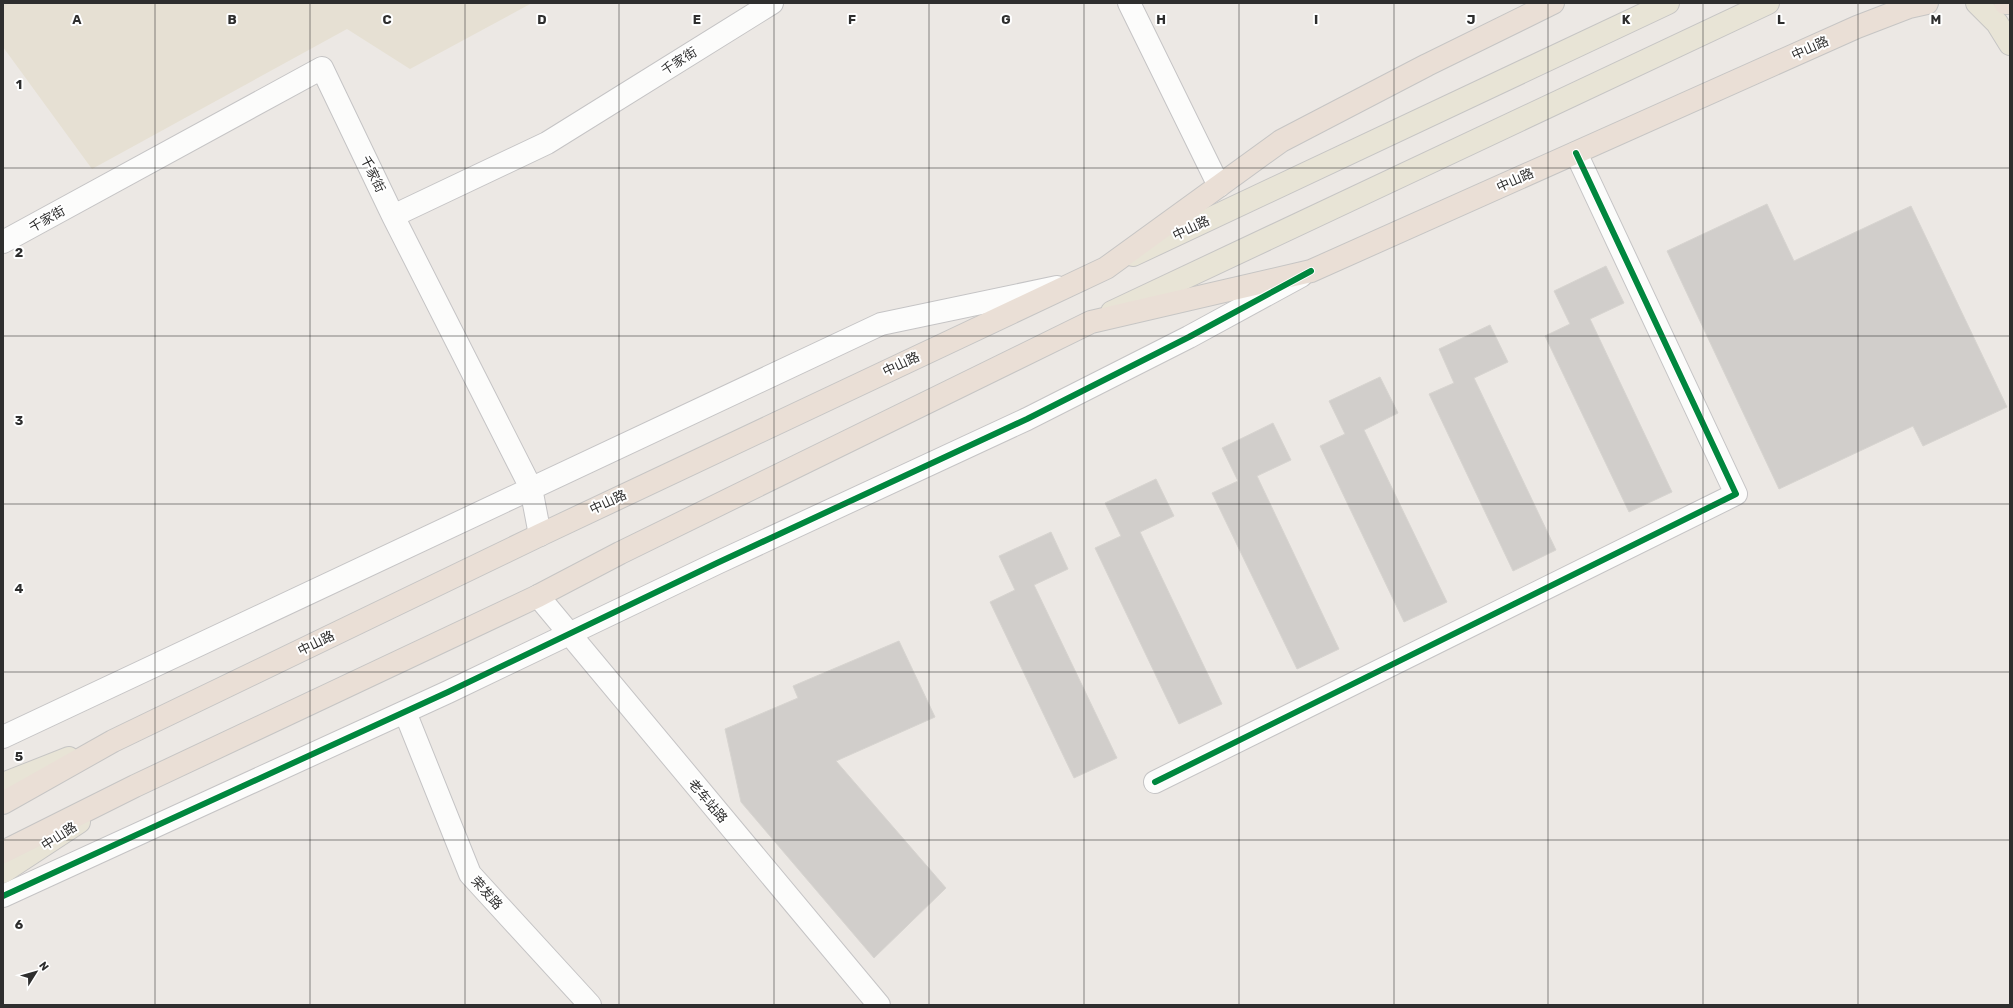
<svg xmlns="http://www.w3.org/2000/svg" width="2013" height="1008" font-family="Rubik,'Noto Sans SC',sans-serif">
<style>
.education{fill:#e6e0d3}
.building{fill:#d1cecb;stroke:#d7d4d0}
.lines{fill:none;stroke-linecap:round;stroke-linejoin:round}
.minor-casing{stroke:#c5c4c5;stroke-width:24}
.major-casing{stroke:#c6c5c4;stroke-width:24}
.highway-casing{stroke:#c6c5c4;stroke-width:24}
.minor{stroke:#fcfcfb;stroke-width:22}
.major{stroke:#e8e4d6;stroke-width:22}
.highway{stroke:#eadfd6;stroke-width:22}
.cycleway-casing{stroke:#fff;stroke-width:8}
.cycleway{stroke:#00873e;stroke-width:6}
.grid{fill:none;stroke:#2e2e2e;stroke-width:1;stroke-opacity:0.55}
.labels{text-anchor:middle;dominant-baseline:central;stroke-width:4;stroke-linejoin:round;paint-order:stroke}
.street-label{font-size:13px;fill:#2e2e2e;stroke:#fff}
.grid-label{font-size:13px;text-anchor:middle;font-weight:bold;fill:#2e2e2e;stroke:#fff;stroke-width:4;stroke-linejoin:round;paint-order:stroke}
</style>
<rect width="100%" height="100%" fill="#ece8e4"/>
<!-- education -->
<path class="education" d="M3 3H532L410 69 347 29 92 169 3 47Z"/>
<!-- building -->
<path class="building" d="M1767 204 1794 261 1911 206 2007 407 1923 446 1913 426 1779 489 1667 251Z
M1606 266 1624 303 1590 319 1672 492 1629 512 1545 336 1570 324 1554 291Z
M1490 325 1508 362 1474 378 1556 550 1513 571 1429 394 1454 383 1439 349Z
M1380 377 1398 413 1364 430 1447 602 1404 622 1320 446 1345 434 1329 401Z
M1273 423 1291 460 1257 476 1339 649 1297 669 1212 493 1238 481 1222 448Z
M1156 479 1174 516 1140 532 1222 704 1179 724 1095 548 1121 536 1105 503Z
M1051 532 1068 569 1034 585 1117 758 1074 778 990 602 1015 590 999 556Z
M899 641 935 717 836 761 946 888 874 958 741 802 725 729 798 698 793 686Z"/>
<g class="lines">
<!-- minor casing -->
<g class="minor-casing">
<path id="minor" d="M1129 3 1219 186
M393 216 531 488 540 535
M3 242 322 68 393 216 547 143 772 3
M538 596 879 1005
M405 712 470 874 590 1005
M3 737 881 324 1057 287
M1155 782 1736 494 1576 153
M3 896 448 692 717 563 1027 419 1189 337 1301 276"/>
</g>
<!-- major casing -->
<g class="major-casing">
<path id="major" d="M1977 3 1997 23 2010 44
M1133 255 1668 3
M1112 312 1768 3
M3 784 69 758
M3 872 79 822"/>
</g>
<!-- highway casing -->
<g class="highway-casing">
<path id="highway" d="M2005 3H2010
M3 803 113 741 540 535 1106 268 1281 141 1427 65 1553 3
M3 852 135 786 538 596 620 553 1091 322 1311 271 1857 27 1909 7 1927 3"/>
</g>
<!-- minor -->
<use href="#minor" class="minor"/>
<!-- major -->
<use href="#major" class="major"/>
<!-- highway -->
<use href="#highway" class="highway"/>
<!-- cycleway casing -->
<g class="cycleway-casing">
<path id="cycleway" d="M1155 782 1736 494 1576 153
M3 896 448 692 717 563 1027 419 1189 337 1311 271"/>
</g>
<!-- cycleway -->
<use href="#cycleway" class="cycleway"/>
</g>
<!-- grid -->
<path class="grid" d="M155 3V1005M310 3V1005M465 3V1005M619 3V1005M774 3V1005M929 3V1005M1084 3V1005M1239 3V1005M1394 3V1005M1548 3V1005M1703 3V1005M1858 3V1005M3 168H2010M3 336H2010M3 504H2010M3 672H2010M3 840H2010"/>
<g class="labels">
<!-- street labels -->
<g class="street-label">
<text transform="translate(1810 48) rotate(-24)">中山路</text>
<text transform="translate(679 61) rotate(-32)">千家街</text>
<text transform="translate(373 174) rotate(64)">千家街</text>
<text transform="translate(1515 180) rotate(-24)">中山路</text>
<text transform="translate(47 219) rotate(-29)">千家街</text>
<text transform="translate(1191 228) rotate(-25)">中山路</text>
<text transform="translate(901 364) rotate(-25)">中山路</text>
<text transform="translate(608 502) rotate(-25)">中山路</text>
<text transform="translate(316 643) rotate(-26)">中山路</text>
<text transform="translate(708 801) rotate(50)">老车站路</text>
<text transform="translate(59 836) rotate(-33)">中山路</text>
<text transform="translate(487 893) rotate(48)">荣发路</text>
</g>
</g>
<g class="grid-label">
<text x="77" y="24">A</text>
<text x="232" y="24">B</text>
<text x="387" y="24">C</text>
<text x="542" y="24">D</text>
<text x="697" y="24">E</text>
<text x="852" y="24">F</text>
<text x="1006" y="24">G</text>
<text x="1161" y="24">H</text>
<text x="1316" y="24">I</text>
<text x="1471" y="24">J</text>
<text x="1626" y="24">K</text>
<text x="1781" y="24">L</text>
<text x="1936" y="24">M</text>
<text x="19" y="89">1</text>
<text x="19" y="257">2</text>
<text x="19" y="425">3</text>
<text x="19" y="593">4</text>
<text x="19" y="761">5</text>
<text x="19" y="929">6</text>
</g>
<!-- border -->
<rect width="2013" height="1008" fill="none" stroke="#2e2e2e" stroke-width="8"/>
<!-- north arrow -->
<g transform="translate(36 972) rotate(53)" stroke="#ffffff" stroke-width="3" paint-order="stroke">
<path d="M0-3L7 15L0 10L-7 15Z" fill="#2e2e2e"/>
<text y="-6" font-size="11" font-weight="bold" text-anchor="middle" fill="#2e2e2e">N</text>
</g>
</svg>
